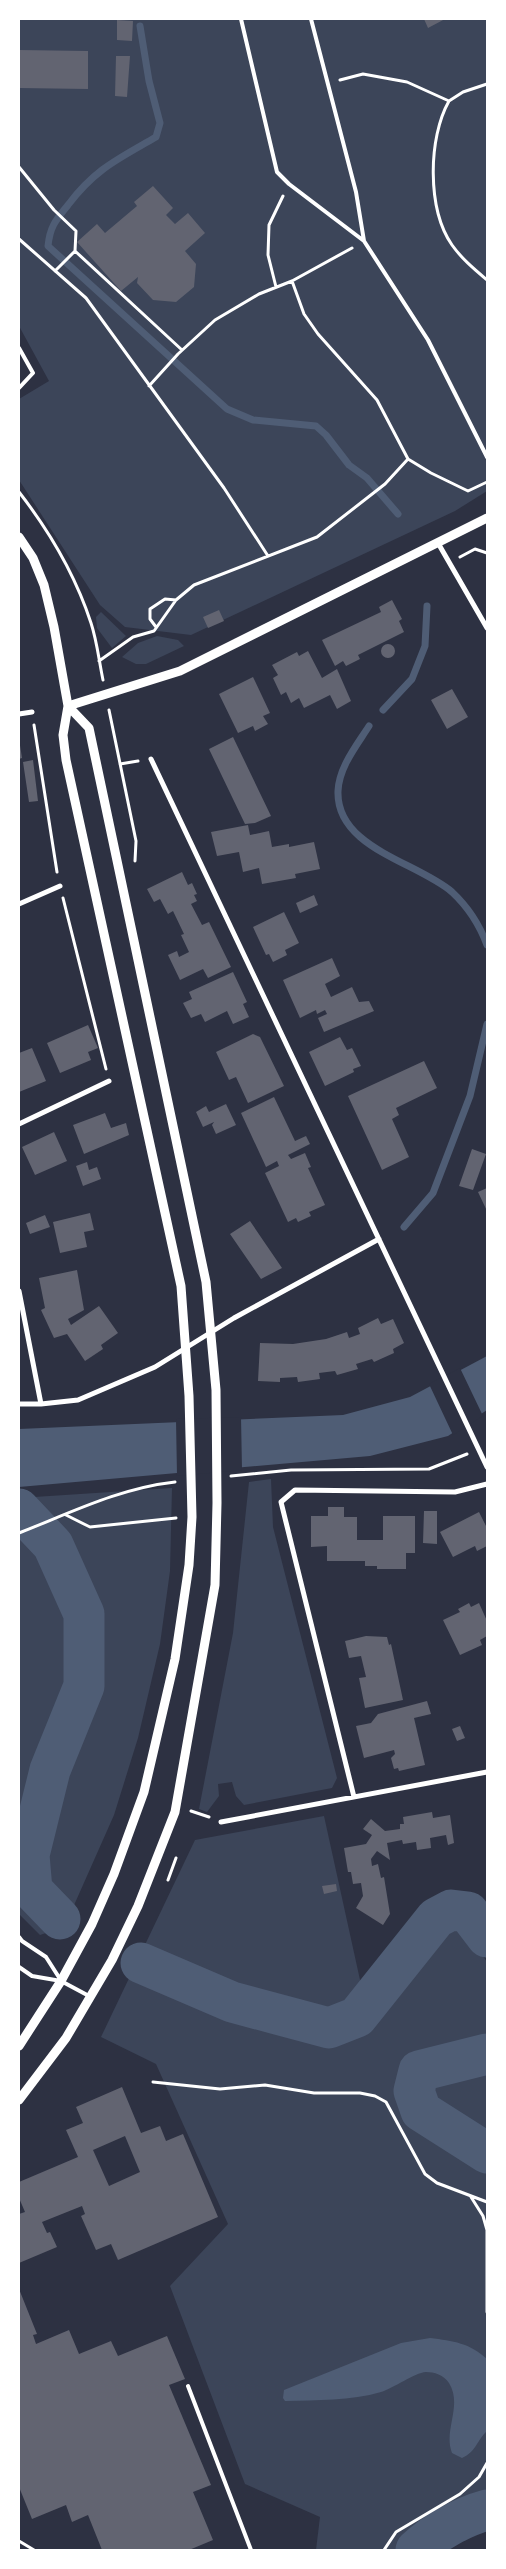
<svg xmlns="http://www.w3.org/2000/svg" width="506" height="2569" font-family="'Fira Sans',sans-serif">
<style>
.green{fill:#3c4559}
.water{fill:#4f5d75}
.pier{fill:#2d3142}
.lines{fill:none;stroke-linecap:round;stroke-linejoin:round}
.stream{stroke:#4f5d75;stroke-width:7}
.river{stroke:#4f5d75;stroke-width:41}
.building{fill:#626471;fill-rule:evenodd}
.path{stroke:#fff;stroke-width:3}
.service{stroke:#fff;stroke-width:4}
.minor{stroke:#fff;stroke-width:5}
.tertiary{stroke:#fff;stroke-width:9}
</style>
<rect width="100%" height="100%" fill="#2d3142"/>
<!-- green -->
<path class="green" d="M19 19H487V491L455 511 191 635 125 627 100 605 19 480V399L49 381 19 326Z
M101 612 126 636 112 648 97 628 96 617Z
M157 636 178 640 184 646 146 664H136L122 657 138 643Z
M271 1479 273 1527 337 1778 332 1788 244 1805 236 1796 232 1782 218 1784 219 1796 207 1812 199 1809 233 1633 249 1482Z
M172 1488 170 1571 160 1644 138 1738 114 1815 71 1912 58 1929 40 1935 19 1914V1498Z
M324 1816 362 1989 439 1931 464 1928 487 1962V2504H469L428 2527 423 2550H316L320 2517 245 2484 170 2286 228 2224 156 2064 101 2037 195 1840Z"/>
<!-- water -->
<path class="water" d="M487 1356V1410L448 1436 370 1456 19 1487V1429L343 1415 410 1397Z
M430 2338C453 2341 470 2343 487 2359V2431C477 2440 476 2452 462 2458L452 2453C443 2430 463 2406 449 2383 444 2375 434 2372 426 2372 414 2373 394 2388 381 2392 351 2401 316 2400 285 2401L283 2398 284 2390 401 2343Z"/>
<!-- pier -->
<path class="pier" d="M460 1368 483 1416 453 1435 429 1384Z
M241 1417 242 1470 177 1476 176 1419Z"/>
<g class="lines">
<!-- stream -->
<path class="stream" d="M140 26 149 81 160 123 156 137C118 159 95 169 68 205 56 220 50 226 48 246L227 409 253 420 316 426 326 435 349 465 367 478 398 514
M383 710 412 679 425 646 427 606
M369 726C357 745 339 767 338 791 336 848 417 862 452 892 467 906 480 926 487 945
M404 1227 433 1193 470 1096 487 1024"/>
<!-- river -->
<path class="river" d="M19 1509 53 1545 84 1614V1686L50 1770 29 1855 32 1890 60 1919
M141 1963 232 2002 329 2028 357 2017 436 1918 451 1910 468 1912 487 1937
M487 2054 419 2071 414 2091 421 2111 487 2153
M416 2550C435 2532 462 2517 487 2510"/>
</g>
<!-- building -->
<path class="building" d="M424 19H445L428 28Z
M117 20 133 21 132 41 117 40Z
M19 50 88 51V89L19 88Z
M116 56H130L127 97 115 96Z
M153 186 173 208 166 215 175 224 188 213 205 233 185 251 196 264 194 287 176 302 153 300 137 283 138 277 121 291 77 242 97 224 105 233 137 206 134 202Z
M392 600 402 619 399 621 404 632 358 655 360 659 346 666 343 661 335 666 322 640 381 612 379 607Z
M219 610 224 621 208 628 203 617Z
M381 651a7 7 0 1 1 14 0a7 7 0 1 1-14 0Z
M308 651 322 678 337 669 351 701 337 709 330 695 304 708 299 698 291 703 286 692 281 695 273 678 278 675 272 665 297 652 299 656Z
M253 677 270 713 263 716 268 724 255 731 253 726 238 733 219 694Z
M452 689 468 717 447 729 431 700Z
M233 737 271 816 255 823 245 824 209 749Z
M19 739 22 758 19 759Z
M33 760 38 801 29 802 23 762Z
M248 825 250 835 269 831 272 847 289 844V847L314 842 320 869 295 874 296 878 262 884 259 868 243 872 239 852 217 856 211 832Z
M182 872 188 885 192 883 197 894 194 895 197 901 191 904 202 925 209 922 231 967 208 978 203 969 180 980 168 955 177 951 179 957 189 952 181 935 184 934 173 911 168 914 160 899 154 902 147 889Z
M314 895 318 905 300 913 296 903Z
M284 912 299 943 285 950 287 955 273 962 269 954 266 955 253 927Z
M332 958 340 976 325 984 331 997 352 987 359 1002 369 1001 374 1011 324 1032 318 1018 327 1014 325 1010 317 1014 316 1010 300 1018 283 980Z
M233 972 247 1002 243 1004 249 1017 233 1024 227 1011 205 1022 201 1014 191 1018 183 1003 192 999 189 992Z
M88 1025 98 1048 88 1052 91 1060 60 1073 47 1043Z
M253 1034 260 1037 284 1086 248 1103 236 1077 229 1080 216 1052Z
M340 1037 347 1050 352 1048 361 1066 353 1069 354 1072 325 1086 309 1052Z
M32 1048 46 1081 19 1092V1053Z
M424 1061 437 1088 396 1108 399 1115 392 1119 409 1157 382 1170 348 1096Z
M274 1097 295 1141 306 1136 310 1144 288 1155 291 1159 305 1153 311 1167 308 1168 325 1205 309 1212 311 1216 298 1222 296 1218 288 1222 265 1173 279 1166 277 1161 266 1167 241 1113Z
M226 1104 236 1125 216 1134 212 1125 214 1122 203 1127 196 1112 206 1106 209 1112Z
M105 1113 111 1128 126 1123 129 1135 84 1154 73 1125Z
M54 1132 67 1161 35 1175 22 1147Z
M472 1149 486 1154 473 1190 459 1186Z
M87 1162 89 1170 97 1167 101 1179 83 1186 76 1166Z
M487 1188V1211L478 1192Z
M90 1213 94 1230 84 1232 87 1247 60 1253 53 1222Z
M45 1215 50 1227 30 1234 26 1223Z
M250 1221 282 1268 261 1279 230 1234Z
M77 1270 84 1310 68 1319 71 1325 99 1306 118 1333 101 1345 103 1349 85 1361 67 1334 54 1338 41 1310 45 1308 39 1278Z
M378 1318 381 1324 393 1319 404 1343 393 1349 394 1353 374 1362 372 1359 356 1364 358 1369 337 1375 335 1371 319 1373 320 1379 298 1382 297 1377 280 1378V1382L258 1381 260 1343 293 1344 326 1339 347 1332 349 1338 360 1334 358 1328Z
M328 1507H344V1517H357V1540H383V1516H415V1553H406V1569H377V1566H365V1561H327V1546L311 1547V1516H328Z
M424 1511H437V1544L423 1543Z
M479 1512 487 1528V1546L477 1551 475 1546 453 1557 440 1532Z
M469 1603 471 1607 479 1603 487 1621V1636L480 1640 482 1645 460 1655 443 1620 460 1612 458 1609Z
M366 1636 387 1637 389 1645 391 1644 403 1700 365 1708 359 1678 366 1677 361 1656 349 1658 345 1641Z
M427 1701 431 1714 414 1718 425 1765 399 1771 398 1768 394 1769 391 1758 395 1754 394 1750 364 1758 356 1726 371 1723 378 1714Z
M460 1726 465 1738 457 1741 452 1729Z
M432 1812 433 1818 450 1815 454 1843 448 1845 446 1835 430 1838 431 1848 417 1850 416 1842 403 1844 402 1840 387 1843 390 1860 377 1851 371 1859 372 1866 378 1864 381 1878 384 1877 390 1914 383 1925 356 1908 363 1896 361 1883 353 1884 351 1872H348L344 1848 366 1844 372 1835 363 1829 371 1819 385 1831 400 1829V1824H404L403 1817Z
M336 1884 337 1891 324 1894 322 1886Z
M122 2087 141 2133 160 2126 166 2141 183 2134 218 2217 118 2260 111 2244 96 2250 81 2216 85 2214 82 2206 42 2222 47 2233 50 2232 57 2247 19 2263V2214L25 2212 19 2198V2182L78 2157 66 2130 83 2123 76 2107ZM125 2136 140 2172 109 2186 93 2150Z
M19 2289 37 2334 33 2335 36 2344 69 2330 79 2354 111 2341 118 2356 167 2336 185 2379 169 2385 211 2485 193 2492 213 2540 189 2550H102L88 2515 72 2522 66 2505 32 2519 19 2487Z"/>
<g class="lines">
<!-- path -->
<path class="path" d="M340 80 363 74 407 82 449 101 463 92 487 84
M449 101C428 138 427 209 452 245 462 259 474 269 487 280
M19 167 54 210 76 231 75 251 55 271
M19 239 86 298 224 488 268 556
M75 251 182 350
M276 287 268 255 269 225 283 196
M149 386 178 354 215 320 259 294 292 281 352 248
M408 459 431 473 468 491 487 482
M19 492C50 532 75 574 91 623 97 641 99 661 103 680
M460 557 475 549 487 553
M156 627 150 619V609L165 599 176 600
M99 661 133 637 154 631 176 600 194 585 317 537 385 484 408 459 377 400 318 334 304 314 292 281
M109 710 136 841 135 861
M34 725 57 872
M120 764 138 761
M63 898 106 1069
M231 1476 291 1470 429 1469 467 1454
M66 1515 90 1527 176 1518
M19 1533C70 1513 120 1488 175 1482
M191 1811 209 1817
M168 1880 176 1858
M153 2082 220 2089 265 2085 314 2093H360L375 2096 386 2102 425 2174 437 2183 487 2202
M471 2197 483 2216 487 2230V2312
M19 2541 34 2550
M384 2550 396 2532 460 2494 479 2477 487 2463"/>
<!-- service -->
<path class="service" d="M241 19 277 172 289 184 364 241
M311 19 356 192 364 241 428 340 487 457
M19 348 33 373 19 388
M19 1937 22 1941 46 1957 60 1979
M19 1967 32 1976 61 1981 89 1996
M188 2386 251 2550"/>
<!-- minor -->
<path class="minor" d="M438 543 487 628
M19 714 32 712
M151 759 487 1467
M19 904 60 886
M19 1124 109 1081
M19 1291 41 1404
M19 1404H41L78 1400 155 1367 234 1318 379 1239
M354 1797 281 1502 295 1490 455 1492 487 1484
M221 1822 487 1772"/>
<!-- tertiary -->
<path class="tertiary" d="M19 537 33 558 44 585 54 627 68 706 63 735 66 760 181 1286 189 1396 192 1517 189 1565 175 1659 144 1792 114 1874 92 1924 61 1981 19 2046
M68 706 180 671 487 518
M19 2100 66 2038 112 1960 138 1906 175 1812 215 1585 217 1503 216 1390 206 1282 89 728 68 706"/>
</g>
<!-- border -->
<rect width="506" height="2569" fill="none" stroke="#ffffff" stroke-width="40"/>
</svg>
